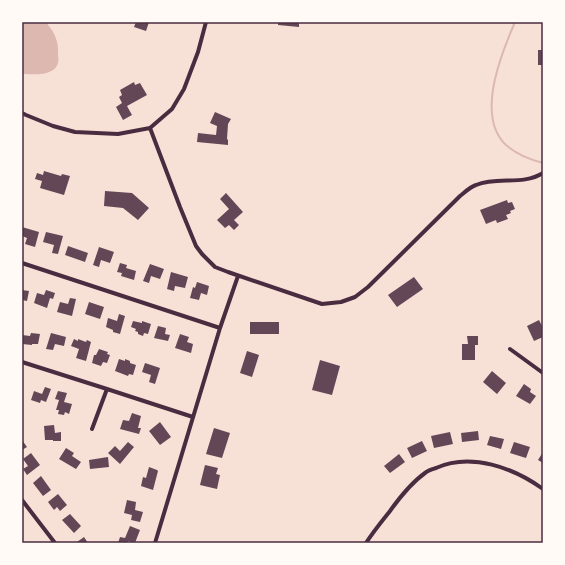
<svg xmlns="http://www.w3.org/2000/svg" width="565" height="565" font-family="'Work Sans',sans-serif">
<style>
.water{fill:#dcb8b0}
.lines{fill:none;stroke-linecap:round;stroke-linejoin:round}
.stream{stroke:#dcb8b0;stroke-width:2}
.building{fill:#644757}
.minor{stroke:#4a2c40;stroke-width:4}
.neatline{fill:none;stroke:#4a2c40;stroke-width:1.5}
</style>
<rect width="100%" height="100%" fill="#f7e1d7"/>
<!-- water -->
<path class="water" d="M22 22H48V25C55 33 59 43 58 54 58 57 59 60 58 63 54 77 33 74 22 74Z"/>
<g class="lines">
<!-- stream -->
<path class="stream" d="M515 22C502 52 477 112 503 142 513 153 528 159 543 163"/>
</g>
<!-- building -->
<path class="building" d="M136 22H149L146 31 134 27Z
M278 22H299V27L278 25Z
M538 50H543V65H538Z
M134 82 135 85 140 83 147 95 127 106 132 115 123 120 116 107 122 103 119 97 122 95 120 90Z
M215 112 231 119 228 124 227 139 228 140V145L197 142 198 133 216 135 217 126 210 123Z
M44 171 61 176 62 174 70 176 64 195 40 188 42 181 35 179 37 173 43 175Z
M105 191 132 193 149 208 138 220 123 208 104 206Z
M226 193 243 212 234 220 239 225 234 230 229 225 225 228 217 220 229 209 220 199Z
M507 200 508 203 512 202 515 209 510 211 511 213 506 215 508 219 497 223 496 220 486 224 480 210Z
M22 227 39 232 35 247 25 244 27 238 22 236Z
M46 232 63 236 58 254 52 253 54 245 43 242Z
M68 246 88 253 85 262 65 255Z
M99 247 114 252 110 263 101 260 99 267 93 265Z
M120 263 127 265 126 268 136 271 134 280 121 276 122 273 117 272Z
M150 264 164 269 160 279 151 276 149 283 143 281Z
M171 272 188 277 185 288 175 286 174 291 167 289Z
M414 277 423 289 397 307 388 295Z
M197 282 209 286 207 295 201 293 199 300 190 298 193 287 195 288Z
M22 290 29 291 27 301 22 300Z
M46 290 55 293 53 299 50 298 47 308 34 303 37 293 44 295Z
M70 298 76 299 72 316 57 312 60 302 68 304Z
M89 302 104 307 100 319 85 314Z
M119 314 125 316 120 334 113 332V330L106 327 108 318 117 321Z
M539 320 543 328V337L534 341 527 326Z
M133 321 142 323V321L151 324 148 334 144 333 143 336 138 334V332L135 331 136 329 131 327Z
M250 322H279V334H250Z
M158 326 166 328 165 334 170 335 168 341 154 338Z
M31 333 40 334 38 344H32V345L22 344V335L30 336Z
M51 333 66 337 64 346 55 344 53 350 46 349Z
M180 334 189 337 187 342 193 344 191 353 175 348Z
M467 336H478V345H475V360H462V344H468Z
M74 339 78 341V339L86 342 87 340 91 342 86 361 76 358 79 349 71 346Z
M99 349 108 352 107 354 110 355 107 363 103 362 101 366 92 363 94 355H96Z
M247 351 259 355 252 377 240 373Z
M119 359 125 361V359L130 361V363L136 365 133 375 129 374 128 376 115 371Z
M320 360 340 366 332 395 312 390Z
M145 363 160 368 155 384 149 382 151 375 142 372Z
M492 371 506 383 497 394 483 382Z
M524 384 531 389 530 392 536 396 530 404 516 396Z
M45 387 51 389 46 402 41 400 40 403 31 400 34 391 42 394Z
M58 391 67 393 64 402 72 404 69 414 65 412 64 415 58 414 59 410H56L59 400 55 399Z
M132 413 141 416 138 428H141L139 434 120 429 123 420 129 421Z
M160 422 171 437 160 445 149 431Z
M54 425 55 433 61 432V441H53V440H45L44 426Z
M214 428 230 433 222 458 206 454Z
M478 431 479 440 462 442 461 433Z
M450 432 453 444 434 448 431 436Z
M490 436 504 439 501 449 487 445Z
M22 440 27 447 22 450Z
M422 441 427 451 412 458 407 448Z
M128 442 134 447 120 464 108 453 115 446 120 451Z
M514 442 530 447 526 458 510 453Z
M66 448 74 453 72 456 81 462 76 469 59 459Z
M543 452V463L538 460Z
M31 453 40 465 27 475 23 469 28 466 23 459Z
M399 454 405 462 390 473 384 466Z
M108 457 109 467 90 469 89 460Z
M205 465 218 468 216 474 220 475 217 489 200 485Z
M149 467 157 470 158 471 153 490 141 486 143 477 146 478Z
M41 476 51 490 43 496 33 483Z
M58 494 67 505 60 511 57 507 54 510 48 502Z
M127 500 136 502 135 510 143 512 140 522 131 520 132 515 124 513Z
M70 514 81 526 74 533 62 520Z
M130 526 140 530 135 543 128 541 127 543H118L120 537 125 538Z
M84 537 88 543H78L77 542Z"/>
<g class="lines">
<!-- minor -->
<path class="minor" d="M22 113 26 115 53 126 75 132 118 134 150 128 172 109 184 89 198 52 206 22
M150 128 180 207 196 246 202 254 215 267 228 272 322 304 341 302 355 297 368 287 460 196C465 192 470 187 476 185 498 176 522 186 543 173
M22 263 220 328
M510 349 543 373
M22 362 107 389 193 417
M92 429 107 389
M22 500 55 543
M155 543 220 328 238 276
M366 543C373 532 382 521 390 511 400 497 411 483 425 473 428 470 433 469 436 468 471 452 514 468 543 489"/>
</g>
<!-- border -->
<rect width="565" height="565" fill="none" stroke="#fffaf5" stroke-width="46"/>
<rect x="23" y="23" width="519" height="519" class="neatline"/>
</svg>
